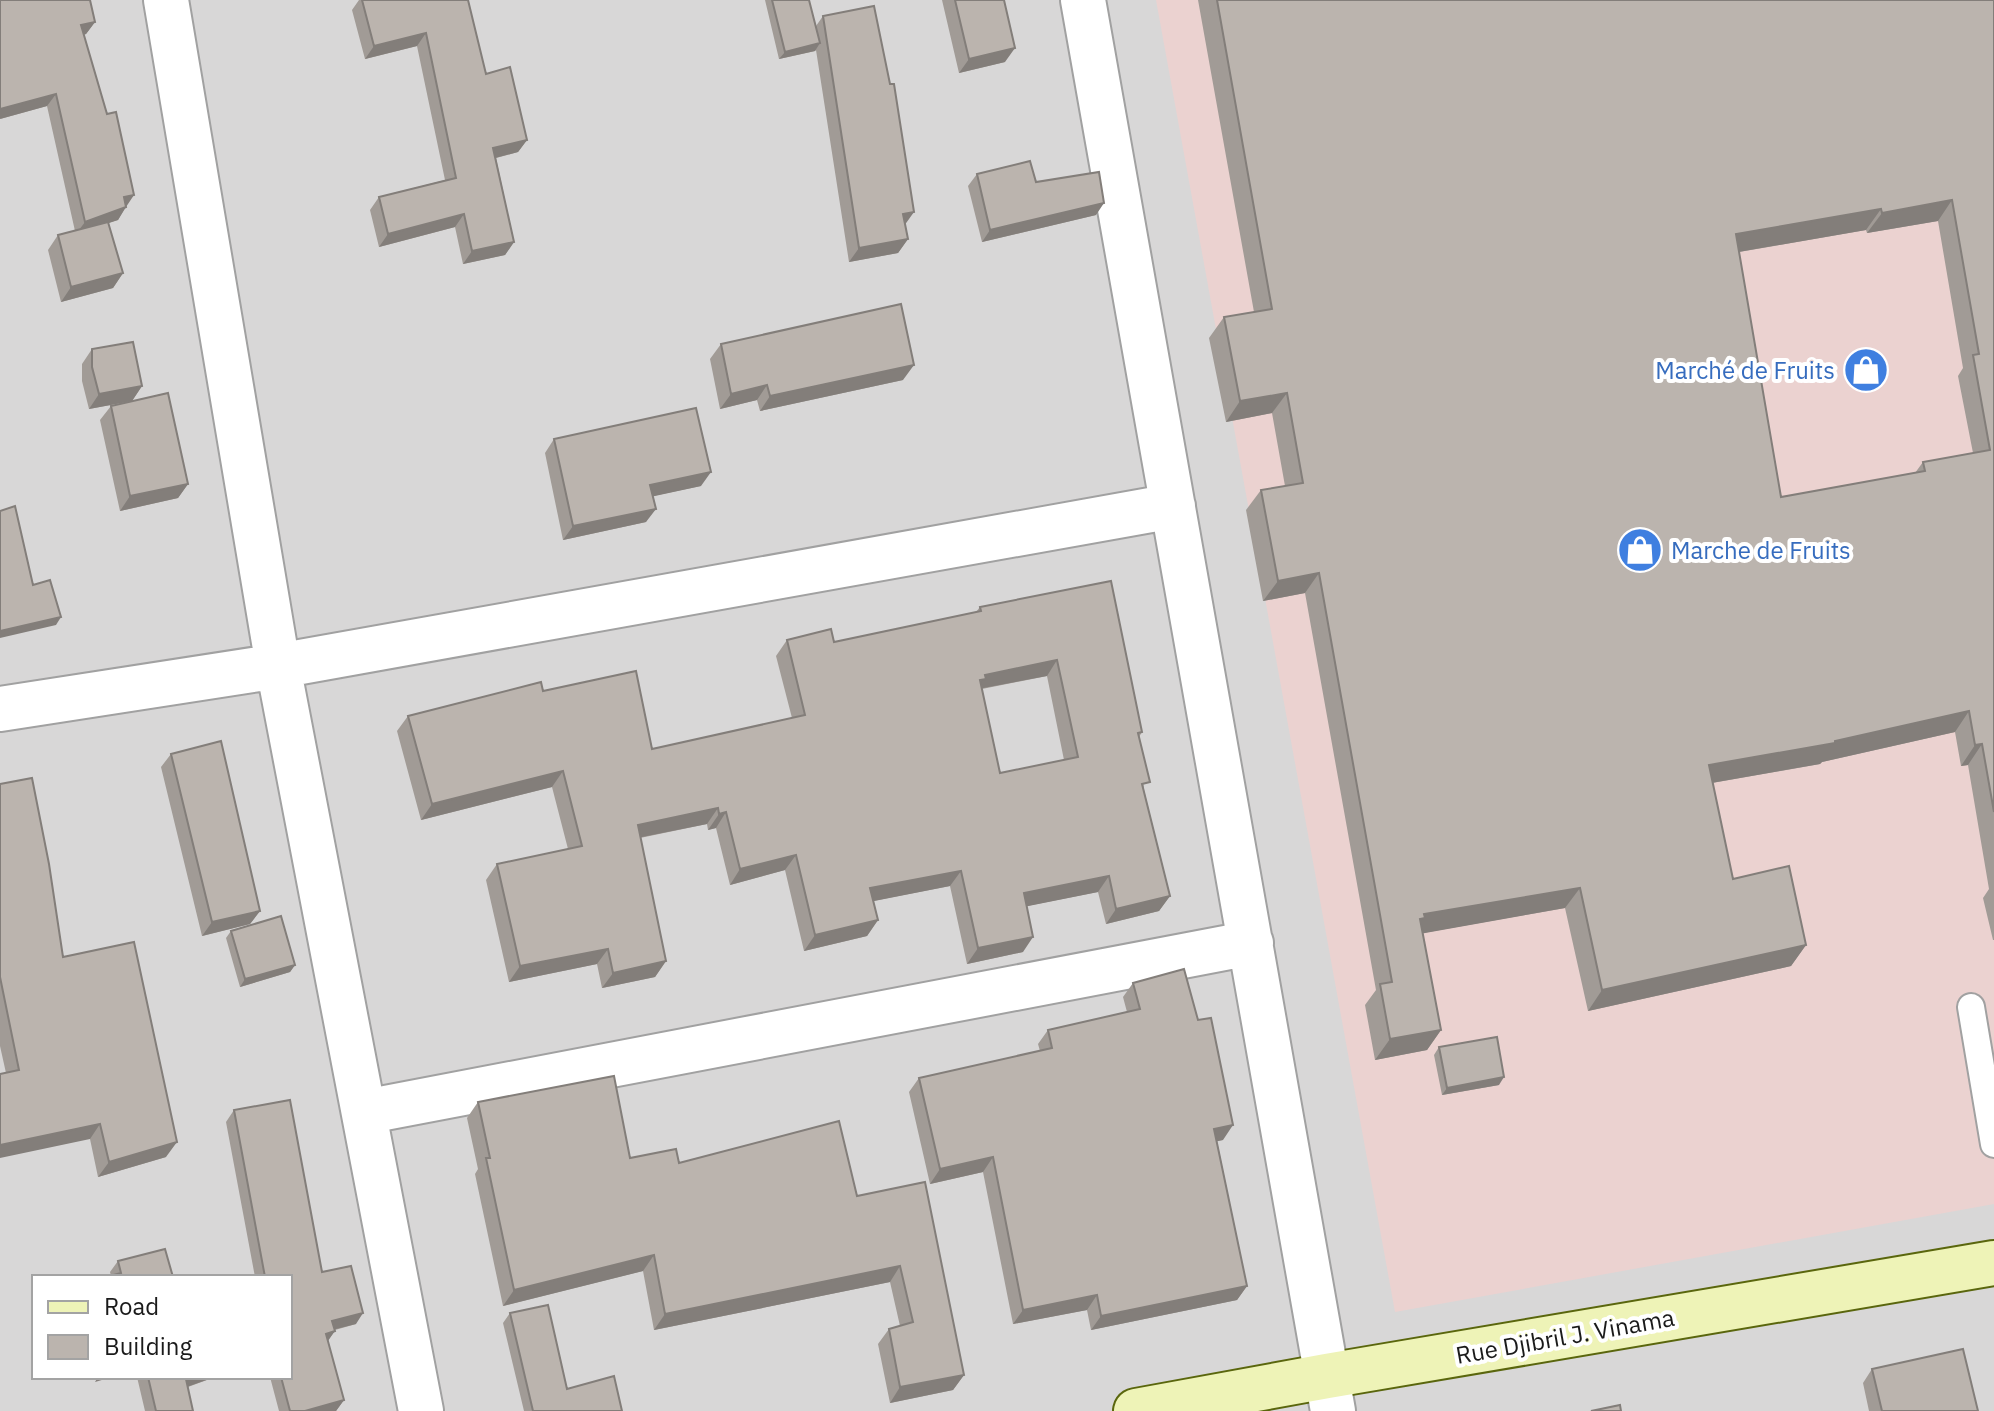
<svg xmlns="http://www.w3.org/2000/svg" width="1994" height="1411" font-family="'IBM Plex Sans',sans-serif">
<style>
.residential{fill:#d8d7d7;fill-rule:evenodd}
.commercial{fill:#ebd2d0}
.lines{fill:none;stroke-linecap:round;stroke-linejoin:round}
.lane-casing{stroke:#a1a1a1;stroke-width:30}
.street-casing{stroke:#a1a1a1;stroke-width:48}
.secondary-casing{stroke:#5a660d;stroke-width:48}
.lane{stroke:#fff;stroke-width:26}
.street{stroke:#fff;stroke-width:44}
.secondary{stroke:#eef3b7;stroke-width:44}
.wall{fill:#a19b96;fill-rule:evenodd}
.shaded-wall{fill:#837e7a}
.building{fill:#bbb4ae;stroke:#837e7a;stroke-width:2;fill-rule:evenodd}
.labels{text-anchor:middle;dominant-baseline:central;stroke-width:8;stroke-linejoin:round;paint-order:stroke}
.shop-label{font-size:24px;fill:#366cbe;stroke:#fff;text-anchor:end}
.street-label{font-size:24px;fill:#1a1a1a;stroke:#fff}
</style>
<rect width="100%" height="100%" fill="#ebe8e0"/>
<!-- residential -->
<path class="residential" d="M0 0H1994V1411H0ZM34 1277H290V1377H34Z"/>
<!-- commercial -->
<path class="commercial" d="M1156 0H1994V1204L1395 1312Z"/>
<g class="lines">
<!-- lane casing -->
<g class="lane-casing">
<path id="lane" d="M1971 1007 1994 1144"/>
</g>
<!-- street casing -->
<g class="street-casing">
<path id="street" d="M166 0 278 666 421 1411
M1083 0 1333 1411
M0 709 278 666 1173 506
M364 1112 1251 943"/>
</g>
<!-- secondary casing -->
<g class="secondary-casing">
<path id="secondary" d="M1136 1411 1327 1376 1994 1263"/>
</g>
<!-- lane -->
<use href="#lane" class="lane"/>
<!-- street -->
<use href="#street" class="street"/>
<!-- secondary -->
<use href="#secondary" class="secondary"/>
</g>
<!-- wall -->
<path class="wall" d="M359 0H468L486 74 527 140 518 152 496 158 514 242 505 255 463 264 455 227 379 247 370 210 379 197 445 180 417 46 365 59 352 10Z
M765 0H809L816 26 823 16 905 225 908 239 898 253 849 262 816 50 815 51 779 59Z
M942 0H1004L1005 62 959 73Z
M1198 0H1994V940H1993L1983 898 1989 889 1968 765 1961 766 1955 732 1822 762 1820 764 1712 783 1733 879 1806 945 1791 966 1588 1011 1565 908 1423 933 1441 1030 1427 1050 1375 1060 1365 1005 1376 990 1305 593 1263 601 1246 510 1261 490 1285 486 1272 413 1226 422 1209 338 1224 317 1254 312ZM1938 221 1963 368 1958 376 1973 453 1923 462 1915 473 1781 497 1739 252 1866 230 1867 233Z
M95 22 86 34 83 35 126 206 118 220 108 223 123 273 113 288 61 302 48 250 58 235 75 231 47 106 0 119Z
M977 174 1036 182 1096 215 982 242 968 186Z
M721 344 903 380 760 411 757 400 720 409 710 359Z
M92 349 142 386 132 401 89 409 82 381V364Z
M111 406 188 484 178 498 120 511 100 420Z
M554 439 701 486 653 496 646 522 563 540 545 453Z
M1111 581 1142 732 1139 737 1144 790 1170 896 1159 911 1106 924 1098 892 1027 906 1023 952 967 964 950 886 873 901 878 920 867 936 804 951 785 870 730 885 716 828 708 830 707 824 640 838 666 961 655 977 602 988 597 964 509 982 486 880 497 864 568 849 552 787 421 820 397 731 408 716 543 691 652 749 792 718 776 656 787 640 834 642 976 612 980 607ZM1047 676 1064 760 1000 773 982 689Z
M171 754 260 911 250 924 202 936 161 767Z
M0 784 63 957 166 1157 98 1177 90 1139 6 1073 0 1046Z
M231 931 295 965 290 972 240 987 226 938Z
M1133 983 1223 1140 1217 1141 1247 1286 1237 1300 1091 1330 1087 1310 1013 1324 983 1172 930 1184 909 1092 919 1078 1040 1051 1038 1044 1048 1030 1127 1012 1123 997Z
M1439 1047 1499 1085 1442 1095 1434 1055Z
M478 1102 630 1158 679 1163 857 1196 925 1182 964 1375 953 1390 890 1403 878 1344 889 1329 900 1326 890 1282 654 1330 643 1271 503 1306 475 1174 478 1169 467 1118Z
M234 1110 322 1272 356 1324 335 1330 328 1341 344 1400 336 1411H279L270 1377H290V1277H255L226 1122Z
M118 1261 173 1277 111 1276 110 1272Z
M510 1313 567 1389 622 1411H524L503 1323Z
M1872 1369 1978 1411H1869L1863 1383Z
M137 1377H215L188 1387 193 1411H145Z"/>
<!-- shaded-wall -->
<path class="shaded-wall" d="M95 22 86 34 72 38 81 25Z
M426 33 417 46 365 59 374 46Z
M820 43 815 51 779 59 785 52Z
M1015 48 1005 62 959 73 969 59Z
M56 94 47 106 0 119V109Z
M527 140 518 152 484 161 493 148Z
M134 195 126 207 124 197Z
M1952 200 1938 221 1867 233 1882 213Z
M1104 203 1096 215 982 242 990 230Z
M126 207 118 220 76 234 85 222Z
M1881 209 1866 230 1721 255 1736 234Z
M914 212 904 226 903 214Z
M464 214 455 227 379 247 388 234Z
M908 239 898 253 849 262 859 248Z
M514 242 505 255 463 264 472 251Z
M123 273 113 288 61 302 71 287Z
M914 365 903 380 760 411 770 396Z
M767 385 757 400 720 409 731 394Z
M142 386 132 401 89 409 99 394Z
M1287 393 1272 413 1226 422 1240 401Z
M711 472 701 486 641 499 650 485Z
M188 484 178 498 120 511 130 496Z
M656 509 646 522 563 540 573 526Z
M1319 573 1305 593 1263 601 1278 581Z
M61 617 56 625 0 638V631Z
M1057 660 1047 676 978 689 969 696 985 675Z
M1969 711 1955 732 1822 762 1820 764 1694 786 1709 765 1835 741Z
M1982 744 1968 765 1961 766 1975 745Z
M563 771 552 787 421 820 432 804Z
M718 808 707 824 627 840 638 825Z
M726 812 716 828 708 830 719 814Z
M796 855 785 870 730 885 740 869Z
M961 871 950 886 859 904 870 888Z
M1109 876 1098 892 1013 909 1024 893Z
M1580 888 1565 908 1414 935 1406 940 1424 914Z
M1170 896 1159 911 1106 924 1116 909Z
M260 911 250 924 202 936 212 922Z
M878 920 867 936 804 951 815 935Z
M1033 937 1023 952 967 964 978 948Z
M1806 945 1791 966 1588 1011 1602 990Z
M608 949 597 964 509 982 520 966Z
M666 961 655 977 602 988 613 973Z
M295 965 290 972 240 987 245 979Z
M1441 1030 1427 1050 1375 1060 1390 1039Z
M1504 1077 1499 1085 1442 1095 1447 1088Z
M100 1124 90 1139 0 1158V1145Z
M1233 1125 1223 1140 1204 1144 1214 1129Z
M177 1142 166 1157 98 1177 109 1162Z
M993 1157 983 1172 930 1184 940 1169Z
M654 1255 643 1271 503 1306 514 1290Z
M900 1266 890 1282 654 1330 665 1314Z
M1247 1286 1237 1300 1091 1330 1101 1316Z
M1097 1295 1087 1310 1013 1324 1023 1310Z
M363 1313 356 1324 324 1332 332 1321Z
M335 1331 327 1342 326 1334Z
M964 1375 953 1390 890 1403 900 1387Z
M98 1377H112L95 1382Z
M191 1377H215L178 1390 186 1379Z
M344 1400 336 1411H305Z"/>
<!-- building -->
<path class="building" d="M0 0H90L95 22 81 25 107 114 116 112 134 195 124 197 126 207 85 222 56 94 0 109Z
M362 0H468L486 74 510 67 527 140 493 148 514 242 472 251 464 214 388 234 379 197 456 178 426 33 374 46Z
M772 0H809L820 43 785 52Z
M955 0H1004L1015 48 969 59Z
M1217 0H1994V812L1982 744 1975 745 1969 711 1835 741V743L1709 765 1733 879 1789 866 1806 945 1602 990 1580 888 1424 914 1425 918 1420 919 1441 1030 1390 1039 1380 984 1392 982 1319 573 1278 581 1261 490 1303 483 1287 393 1240 401 1224 317 1272 309ZM1952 200 1979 354 1973 355 1990 450 1923 462 1925 471 1781 497 1736 234 1881 209 1882 213Z
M874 6 890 84H894L914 212 903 214 908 239 859 248 823 16Z
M1030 161 1036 182 1099 172 1104 203 990 230 977 174Z
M108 222 123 273 71 287 58 235Z
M901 304 914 365 770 396 767 385 731 394 721 344Z
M133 342 142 386 99 394 92 367V349Z
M168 393 188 484 130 496 111 406Z
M696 408 711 472 650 485 656 509 573 526 554 439Z
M15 506 33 585 50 580 61 617 0 631V511Z
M1111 581 1142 732 1138 733 1150 782 1142 784 1170 896 1116 909 1109 876 1024 893 1033 937 978 948 961 871 870 888 878 920 815 935 796 855 740 869 726 812 719 814 718 808 638 825 666 961 613 973 608 949 520 966 497 864 582 846 563 771 432 804 408 716 541 682 543 691 636 671 652 749 805 715 787 640 831 629 834 642 981 611 980 607ZM1057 660 1078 757 1000 773 980 680 986 679 985 675Z
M221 741 260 911 212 922 171 754Z
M32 778 49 864 63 957 134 942 177 1142 109 1162 100 1124 0 1145V1074L19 1070 0 977V784Z
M281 916 295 965 245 979 231 931Z
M1184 969 1198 1020 1211 1018 1233 1125 1214 1129 1247 1286 1101 1316 1097 1295 1023 1310 993 1157 940 1169 919 1078 1052 1048 1048 1030 1140 1009 1133 983Z
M1497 1037 1504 1077 1447 1088 1439 1047Z
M614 1076 630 1158 676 1149 679 1163 839 1121 857 1196 925 1182 964 1375 900 1387 889 1329 913 1322 900 1266 665 1314 654 1255 514 1290 486 1158H490L478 1102Z
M290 1100 322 1272 351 1266 363 1313 332 1321 335 1331 326 1334 344 1400 305 1411H290L281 1377H290V1277H265L234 1110Z
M165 1249 173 1277H106L121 1273 118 1261Z
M548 1305 567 1389 614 1376 622 1411H533L510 1313Z
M1963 1349 1978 1411H1882L1872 1369Z
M148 1377H191L186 1379 193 1411H156Z
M1620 1405 1621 1411H1591Z"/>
<!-- icons -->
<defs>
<g id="shop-disc" transform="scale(2.3)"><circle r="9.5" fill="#3f7fe0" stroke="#fff"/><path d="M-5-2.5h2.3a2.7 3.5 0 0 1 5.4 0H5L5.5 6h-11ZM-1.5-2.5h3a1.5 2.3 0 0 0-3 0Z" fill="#fff"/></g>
</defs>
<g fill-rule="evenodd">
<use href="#shop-disc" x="1866" y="370"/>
<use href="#shop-disc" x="1640" y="550"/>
</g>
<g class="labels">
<!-- shop labels -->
<g class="shop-label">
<text x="1835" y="370">Marché de Fruits</text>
<text x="1671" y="550" text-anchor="start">Marche de Fruits</text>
</g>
<!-- street labels -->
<g class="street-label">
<text transform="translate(1565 1336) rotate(-10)">Rue Djibril J. Vinama</text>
</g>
</g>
<!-- legend -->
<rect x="32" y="1275" width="260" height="104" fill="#ffffff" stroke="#a3a3a3" stroke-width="2"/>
<rect x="48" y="1301" width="40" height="12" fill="#eef3b7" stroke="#a3a3a3" stroke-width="2"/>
<text x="104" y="1315" font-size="24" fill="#1a1a1a">Road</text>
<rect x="48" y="1335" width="40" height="24" fill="#bbb4ae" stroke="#a3a3a3" stroke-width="2"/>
<text x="104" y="1355" font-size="24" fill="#1a1a1a">Building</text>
</svg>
